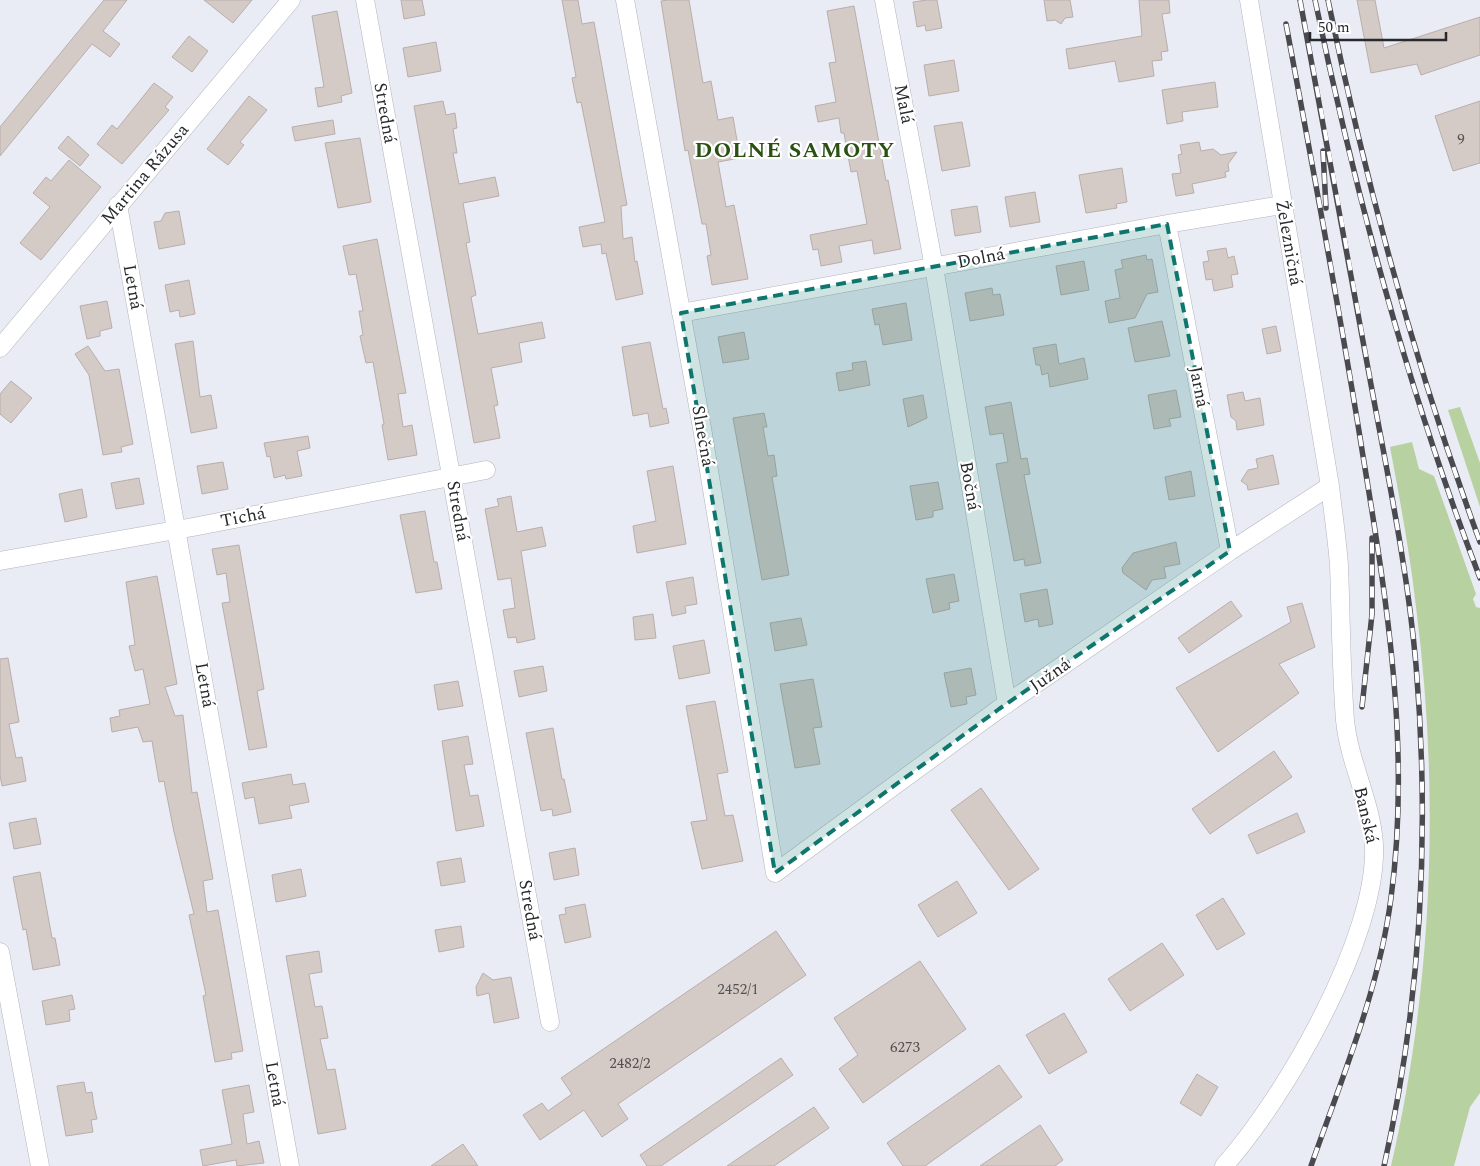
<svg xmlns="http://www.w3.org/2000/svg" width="1480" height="1166" font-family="Spectral,serif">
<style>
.green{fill:#b8d1a1}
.building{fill:#d4cac6;stroke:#b9aeab}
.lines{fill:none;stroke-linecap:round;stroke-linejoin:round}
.minor-casing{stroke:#b3b5be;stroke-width:19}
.minor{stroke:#fff;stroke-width:18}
.rail-casing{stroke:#494a4f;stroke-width:5.5}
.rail{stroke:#fff;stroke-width:4;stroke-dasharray:11;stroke-linecap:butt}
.marked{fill:#0f766e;fill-opacity:0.2;stroke:#0f766e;stroke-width:4;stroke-dasharray:10 6;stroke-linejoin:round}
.labels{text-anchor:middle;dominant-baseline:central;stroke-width:4.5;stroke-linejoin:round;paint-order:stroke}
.number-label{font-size:15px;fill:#535152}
.street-label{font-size:18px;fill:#28292c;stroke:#fff}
.district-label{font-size:22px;font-weight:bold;letter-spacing:1px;fill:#2a5113;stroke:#fff}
</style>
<rect width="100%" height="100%" fill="#e9ebf5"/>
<!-- green -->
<path class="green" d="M1460 407 1480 463V507L1448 410Z
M1412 442 1419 469 1434 476 1476 594 1473 599 1476 607 1480 608V1093L1470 1107 1454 1166H1391C1433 985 1440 792 1416 607 1410 554 1400 500 1390 447Z"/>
<!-- building -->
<path class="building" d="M104 0H127L103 31 120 44 110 57 92 44 0 156V127Z
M204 0H252L233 23Z
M401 0H422L425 15 404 19Z
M562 0H578L582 24 594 22 627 205 621 206 623 239 632 237 635 262 637 261 643 294 616 300 606 253 602 254 601 244 583 247 579 227 605 222 581 102 577 103 572 78 576 77Z
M668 0H689L703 83 711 81 718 120 733 117 740 158 718 162 726 207 734 205 748 279 712 285 707 256 711 255 706 224H702L688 150 685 151 661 1Z
M927 0H937L942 28 926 31 925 25 917 27 913 2Z
M1044 0H1070L1073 17 1065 18 1061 24 1055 20 1047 21Z
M1139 0H1169L1170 13 1162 14 1168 51 1161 52 1162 60 1152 61 1154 76 1119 82 1115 61 1069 69 1066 49 1142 36Z
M1357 0H1375L1384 48 1480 17V55L1421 75 1417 64 1371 73Z
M854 6 886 181 888 180 901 249 874 254 872 240 839 246 842 262 821 266 818 249 813 250 810 235 867 224 857 171 851 172 844 133H841L839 118 818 122 815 106 836 102 829 63 836 62 827 11Z
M337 11 352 93 341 96 342 102 318 107 315 88 324 87 312 16Z
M189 36 208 51 192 72 172 57Z
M436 42 441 71 408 77 403 48Z
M954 60 959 91 929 96 924 65Z
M1215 82 1218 107 1182 112 1183 121 1167 124 1162 90Z
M154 83 173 97 165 107 169 110 122 164 97 144 112 125 117 129Z
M249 96 267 110 240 142 244 145 228 165 207 149Z
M443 101 446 115 455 113 457 128 453 129 457 153H453L459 184 495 177 499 196 463 203 470 242 466 243 476 295 471 297 478 334 542 322 545 338 519 343 522 362 491 368 498 405 494 406 500 438 474 443 414 106Z
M1480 101V163L1453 171 1435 116Z
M333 120 335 134 295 141 292 127Z
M962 122 970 166 942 171 934 126Z
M68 136 89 155 80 166 58 148Z
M360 138 371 202 338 208 325 143Z
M1199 142 1201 151 1213 149 1221 155 1237 152 1228 164 1229 171 1225 172 1226 177 1192 184 1194 193 1176 196 1172 174 1181 173 1178 155 1182 154 1180 145Z
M69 160 101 187 41 260 20 243 50 207 33 193 46 177 51 181Z
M1122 168 1127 202 1116 204 1117 208 1086 213 1079 175Z
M1035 192 1040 222 1010 227 1005 197Z
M977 206 981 232 955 236 951 210Z
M179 211 185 244 159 249 154 222 161 221 165 213Z
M377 239 406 393 398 394 403 427 412 425 417 455 388 460 382 425 384 424 373 362 366 363 360 336 363 335 359 311H363L356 274 349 275 343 246Z
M1226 248 1228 258 1234 256 1238 274 1231 275 1233 287 1214 291 1212 279 1206 280 1203 262 1209 261 1207 251Z
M1146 255 1147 260 1152 259 1158 292 1147 294 1135 318 1109 323 1105 301 1120 298 1115 270 1123 268 1121 260Z
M1084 261 1089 290 1061 295 1056 266Z
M189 280 195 314 180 317 179 310 170 312 165 285Z
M992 288 993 295 1000 294 1004 315 970 321 965 293Z
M107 301 112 328 100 331V336L87 339 80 306Z
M906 303 912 340 883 345 879 324 875 325 872 309Z
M1162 321 1170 356 1135 362 1128 328Z
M1276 326 1281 351 1267 354 1262 329Z
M744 332 749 359 723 363 718 337Z
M193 341 200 397 211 395 217 428 191 433 175 344Z
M650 342 663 409 666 408 669 423 650 427 648 413 633 416 622 347Z
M1056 344 1059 364 1084 358 1088 379 1050 387 1048 373 1042 375 1040 365H1036L1033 348Z
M88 346 105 371 119 369 133 444 121 447 122 452 103 455 89 375 75 354Z
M866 361 870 385 839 391 836 373 853 370 852 363Z
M11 381 32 398 11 423 0 414V394Z
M1176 390 1181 417 1169 419 1171 426 1154 429 1148 395Z
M1243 392 1245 401 1260 398 1264 425 1237 430 1236 421 1231 417 1227 395Z
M923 395 927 418 908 427 903 399Z
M1011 402 1021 459 1027 458 1030 474 1024 475 1041 563 1025 566 1024 559 1014 561 996 464 1008 462 1003 433 990 435 985 407Z
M764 413 767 427H763L768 456 774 455 777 476 772 477 789 575 762 580 733 418Z
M308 436 310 448 297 451 302 476 286 479 285 475 274 478 270 456 267 457 264 443Z
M1273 455 1279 484 1248 490 1247 485 1241 481 1248 470 1258 468 1256 459Z
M223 462 228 489 202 494 197 466Z
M673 466 686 544 637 553 633 526 656 521 647 471Z
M1191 471 1195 496 1169 500 1165 477Z
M139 478 144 504 116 509 111 483Z
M938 482 943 509 933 511V517L916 520 910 486Z
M82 489 87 517 65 522 59 494Z
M511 496 517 532 542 527 546 546 521 551 535 639 517 643 516 637 508 638 503 610 515 608 511 578 498 580 485 509 499 506 497 499Z
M425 511 434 562H437L442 589 416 593 400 515Z
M1176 542 1180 564 1164 567 1166 578 1152 580 1146 590 1123 573 1122 568 1133 553Z
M239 545 264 689 257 691 267 747 249 750 222 603 230 602 226 573 217 575 212 549Z
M954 574 959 601 949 603 950 609 933 613 926 579Z
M157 576 177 684 165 687 175 716 183 715 192 793 197 792 213 879 203 881 207 912 218 910 243 1051 231 1053 232 1059 215 1062 203 996 206 995 189 915 194 914 174 832 164 781 159 782 152 741 143 742 138 727 112 732 110 718 120 716 119 710 150 704 143 669 135 671 129 646 135 645 126 582Z
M693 577 697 604 685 606 686 613 672 616 666 582Z
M1047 589 1053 624 1039 627 1038 619 1025 622 1020 594Z
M1231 601 1242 616 1189 653 1178 638Z
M1302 603 1315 647 1279 664 1299 693 1218 752 1176 688 1291 622 1287 607Z
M653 614 656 638 635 640 633 617Z
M801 618 807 645 775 651 770 623Z
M704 640 710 673 679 679 673 646Z
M8 658 19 722 9 724 16 758 22 757 26 781 2 786 0 775V659Z
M543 666 547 691 519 697 514 671Z
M971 668 976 695 966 697 967 704 951 707 944 673Z
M813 679 822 727 813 728 820 764 795 768 780 684Z
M458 681 463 706 438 710 434 685Z
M715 701 728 772 717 774 725 816 733 815 743 861 702 869 691 822 707 820 686 706Z
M553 728 562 779H564L571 812 553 816 552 809 541 811 526 733Z
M468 736 473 764 464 765 470 796 478 795 484 826 456 831 442 741Z
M1274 751 1292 777 1210 834 1192 809Z
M291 774 293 785 305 783 309 802 289 806 292 818 259 824 254 797 245 799 242 783Z
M981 788 1039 869 1009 890 951 810Z
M1297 813 1305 832 1257 854 1248 835Z
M36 818 41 844 14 849 9 823Z
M575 848 579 875 554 880 549 853Z
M461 858 465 882 441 886 437 862Z
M301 869 306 896 276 902 272 875Z
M40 872 52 938H55L60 965 33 970 26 929 23 930 13 877Z
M957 881 977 913 938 937 918 905Z
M1223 898 1245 934 1217 950 1196 915Z
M585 904 591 937 565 943 559 915 566 914 565 908Z
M461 926 464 947 439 952 435 930Z
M776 931 806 975 618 1104 628 1119 602 1137 584 1110 540 1140 523 1115 542 1103 548 1111 572 1094 561 1078Z
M1162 943 1184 975 1130 1011 1108 979Z
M319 951 322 972 309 974 315 1007 322 1006 328 1038 320 1039 327 1070 335 1069 346 1129 318 1134 286 956Z
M920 961 966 1029 863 1103 839 1069 858 1055 834 1018Z
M483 973 493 980 511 977 519 1018 494 1023 489 993 477 996 476 987Z
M72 995 75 1009 69 1010 70 1021 46 1025 42 1001Z
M1064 1013 1087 1052 1049 1074 1026 1035Z
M781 1058 793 1075 661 1166H647L640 1155Z
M999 1065 1022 1097 925 1166H903L887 1143Z
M1197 1074 1218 1087 1201 1116 1180 1103Z
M84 1082 86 1093 92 1092 94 1106 97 1119 91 1120 93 1132 66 1136 57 1086Z
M249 1085 254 1112 243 1114 247 1144 259 1141 264 1163 237 1166 236 1160 203 1166 200 1150 232 1144 222 1090Z
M814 1107 829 1128 774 1166H727Z
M1040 1125 1063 1160 1055 1166H980Z
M463 1144 478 1166H431Z"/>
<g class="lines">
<!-- minor casing -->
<g class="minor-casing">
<path id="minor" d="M365 0 550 1022
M625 0 702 428 775 873 999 709 1230 551 1330 486
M884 0 934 267 1007 704
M118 205 290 1166
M1167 224 1230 551
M681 313 1167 224 1282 205
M0 348 291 0
M0 561 193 527 486 470
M0 952 40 1166
M1224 1166C1284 1099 1378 937 1374 845 1372 803 1349 763 1345 720 1341 669 1341 617 1339 565 1337 539 1333 512 1330 486L1249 0"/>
</g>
<!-- minor -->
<use href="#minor" class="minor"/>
<!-- rail casing -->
<g class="rail-casing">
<path id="rail" d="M1300 0C1325 130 1349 260 1372 390 1389 482 1408 573 1416 665 1430 832 1421 1002 1384 1166
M1315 0C1356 196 1408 391 1480 578
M1328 0C1366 184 1415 366 1480 542
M1286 24C1313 168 1340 311 1363 456 1387 601 1411 750 1391 898 1379 990 1342 1078 1311 1166
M1323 151 1326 208
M1362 707 1372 614V538"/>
</g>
<!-- rail -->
<use href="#rail" class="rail"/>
</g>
<!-- marked area -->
<path class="marked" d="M1167 224 1230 551 999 709 775 873 681 313Z"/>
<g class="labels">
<!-- number labels -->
<g class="number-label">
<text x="1461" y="139">9</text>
<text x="738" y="989">2452/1</text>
<text x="905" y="1047">6273</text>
<text x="630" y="1063">2482/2</text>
</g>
<!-- street labels -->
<g class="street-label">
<text transform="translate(904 104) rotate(79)">Malá</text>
<text transform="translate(385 113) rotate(80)">Stredná</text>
<text transform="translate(145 174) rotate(-50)">Martina Rázusa</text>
<text transform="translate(1289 243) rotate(80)">Železničná</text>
<text transform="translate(981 258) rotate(-11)">Dolná</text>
<text transform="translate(133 287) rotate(80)">Letná</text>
<text transform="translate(1199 387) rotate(79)">Jarná</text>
<text transform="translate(703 436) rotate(80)">Slnečná</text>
<text transform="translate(970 486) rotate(80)">Bočná</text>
<text transform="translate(458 511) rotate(80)">Stredná</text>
<text transform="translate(243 517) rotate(-11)">Tichá</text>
<text transform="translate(1050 675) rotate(-35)">Južná</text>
<text transform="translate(205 685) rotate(80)">Letná</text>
<text transform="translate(1366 815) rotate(77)">Banská</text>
<text transform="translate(530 910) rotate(80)">Stredná</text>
<text transform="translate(275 1084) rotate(80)">Letná</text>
</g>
<!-- district labels -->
<g class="district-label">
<text x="795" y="150">DOLNÉ SAMOTY</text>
</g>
</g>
<!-- scale -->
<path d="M1310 32v8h136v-8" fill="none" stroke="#28292c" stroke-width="2.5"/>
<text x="1318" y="32" font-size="15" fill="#28292c" stroke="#ffffff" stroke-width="4" paint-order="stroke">50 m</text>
</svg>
